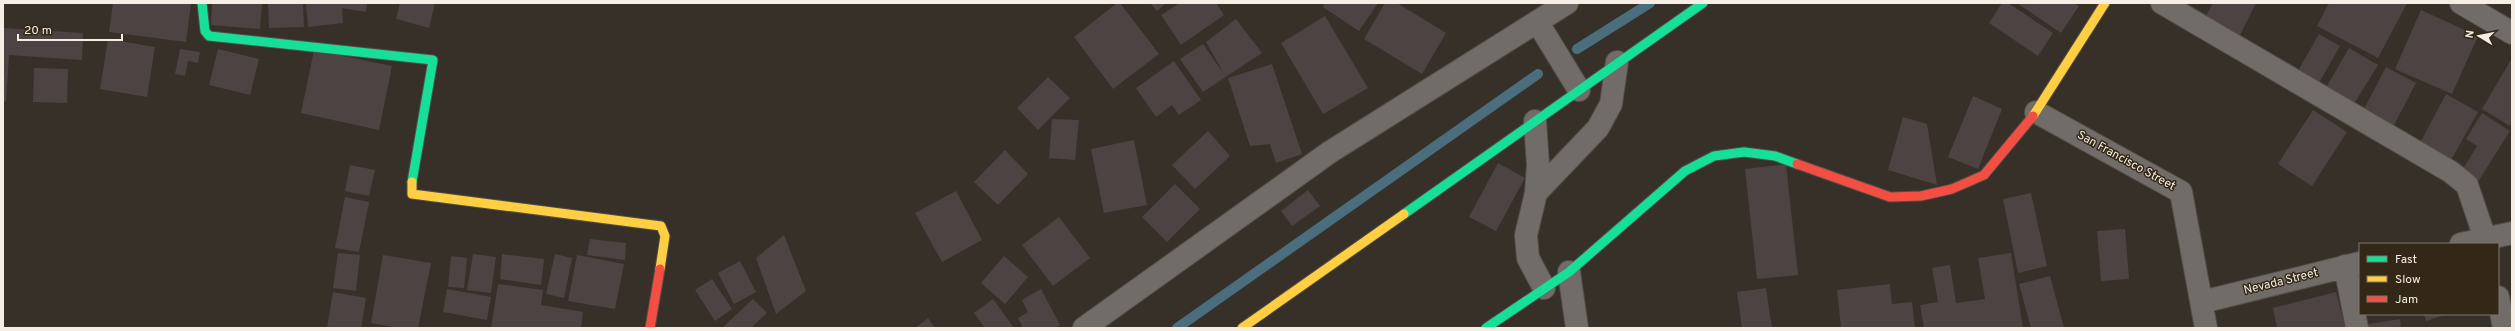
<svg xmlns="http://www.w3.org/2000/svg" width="2515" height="331" font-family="Overpass,sans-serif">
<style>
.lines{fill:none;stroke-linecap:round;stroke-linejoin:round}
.stream{stroke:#4a6e7e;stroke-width:10}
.building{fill:#4d4342}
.street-casing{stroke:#544e48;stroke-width:24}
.fast-casing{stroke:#544e48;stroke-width:11}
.slow-casing{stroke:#544e48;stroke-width:11}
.jam-casing{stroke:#544e48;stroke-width:11}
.street{stroke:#716c67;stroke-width:22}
.fast{stroke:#16e098;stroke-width:9}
.slow{stroke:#ffcf43;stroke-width:9}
.jam{stroke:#f24e42;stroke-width:9}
.labels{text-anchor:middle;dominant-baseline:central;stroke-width:3;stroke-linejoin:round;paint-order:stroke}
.street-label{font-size:12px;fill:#f6eee4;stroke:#332818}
</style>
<rect width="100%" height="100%" fill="#373028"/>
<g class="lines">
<!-- stream -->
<path class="stream" d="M1577 49 1650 3
M1177 328 1538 74"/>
</g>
<!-- building -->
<path class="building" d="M113 3H191L186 42 109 32Z
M212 3H262L260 29 211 25Z
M268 3H303L304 27 269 28Z
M306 3H367L366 12 342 8 343 23 308 27Z
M400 3H435L429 28 396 19Z
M1117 3H1120L1159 54 1113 89 1074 37Z
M1150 3H1166L1157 11Z
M1180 3H1216L1224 15 1181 45 1161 15Z
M1325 3H1378L1359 31 1323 7Z
M1385 3H1397L1446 33 1422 74 1364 39Z
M2002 3H2008L2053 33 2038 56 1989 23Z
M2017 3H2074L2079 6 2061 33Z
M2213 3H2256L2238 39 2203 21Z
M2329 3H2407L2378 58 2317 26Z
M2421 10 2478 36 2452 94 2395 69Z
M1325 16 1368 88 1323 114 1281 43Z
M1236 19 1262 53 1203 92 1180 59 1203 44 1224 74 1206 42Z
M3 28 83 33 82 60 9 55 6 102 3 101Z
M2319 34 2340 46 2316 88 2295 76Z
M108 39 155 47 147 97 100 89Z
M2349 48 2378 65 2352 107 2324 91Z
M180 49 200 52 198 63 188 61 185 76 175 74Z
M218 49 259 59 250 95 209 85Z
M314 50 392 66 379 130 301 113Z
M2512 58V122L2510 126 2482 109Z
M1174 61 1201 100 1179 115 1172 105 1156 117 1136 88Z
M1272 64 1302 154 1276 163 1270 144 1250 146 1228 78Z
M2386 67 2416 83 2392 129 2362 113Z
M34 68 68 69 67 103 33 102Z
M1048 77 1070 98 1038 130 1017 108Z
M2446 94 2478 112 2451 160 2420 143Z
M1973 96 2002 109 1978 169 1948 157Z
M2313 110 2347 132 2312 186 2278 164Z
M2482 113 2510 131 2476 185 2460 174 2477 146 2466 139Z
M1903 117 1927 124 1937 185 1888 170Z
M1052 119 1079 120 1075 160 1049 158Z
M1208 131 1230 156 1195 189 1172 165Z
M1134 140 1147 205 1104 213 1091 149Z
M1005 150 1028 174 998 205 974 182Z
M1498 163 1525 178 1496 231 1469 217Z
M1786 164 1798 275 1757 279 1745 169Z
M350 165 375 170 369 196 345 191Z
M1175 184 1200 209 1167 242 1142 217Z
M1308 190 1320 206 1292 226 1281 211Z
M956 191 982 240 942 262 915 213Z
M2031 193 2047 266 2018 273 2003 199Z
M345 197 369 202 359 252 335 248Z
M1059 217 1090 258 1053 286 1022 245Z
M2125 229 2129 279 2101 281 2097 231Z
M784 235 806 291 776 314 756 258Z
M590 239 626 243 625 260 587 255Z
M338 253 360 255 356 291 333 288Z
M2011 253 2023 328H1924L1920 305 1938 302 1932 268 1950 265 1956 303 1985 299 1978 258Z
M473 254 496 257 491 293 467 290Z
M502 254 544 259 541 285 500 279Z
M555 254 572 258 564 298 546 294Z
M383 255 431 263 418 328H399L371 323Z
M577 255 624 264 615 309 568 301Z
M451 256 467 258 464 288 448 287Z
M1004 256 1028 277 1005 304 981 283Z
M740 261 756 292 734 304 718 273Z
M2050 276 2064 328H2031L2019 284Z
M712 279 732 309 715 321 695 290Z
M498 284 543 290 540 313 541 305 583 312 581 328H491Z
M1890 284 1892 304 1912 302 1915 328H1841L1837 290Z
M1766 288 1772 328H1742L1737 292Z
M447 289 491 297 487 320 443 312Z
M1041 289 1060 325 1055 328H1023L1018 318 1028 312 1022 300Z
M333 292 366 298 361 328H327Z
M2336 292 2345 328H2277L2273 308Z
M753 299 767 313 751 328H722Z
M993 299 1014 328H985L974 313Z
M2424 314H2448L2426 321Z
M928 318 935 328H915Z
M2400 319 2401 328H2363V325Z"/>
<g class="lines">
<!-- street casing -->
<g class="street-casing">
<path id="street" d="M2162 3 2451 172 2467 185 2487 244
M2461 3 2512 33
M1538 23 1579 90
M2036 112 2181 192 2206 328
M1535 121 1538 165 1536 193 1526 235 1528 258 1544 288
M1536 193 1598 128 1611 104 1617 62
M2461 244 2512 233
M2345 266 2357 328
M1569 272 1577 328
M2498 297 2504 328
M2202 302 2360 263
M1084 328 1330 152 1567 3"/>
</g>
<!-- fast casing -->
<g class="fast-casing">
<path id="fast" d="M202 3 205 31 209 36 433 60 412 182
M1404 214 1703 3
M1486 328 1569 272 1685 171 1714 156 1744 152 1775 156 1797 164"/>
</g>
<!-- slow casing -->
<g class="slow-casing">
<path id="slow" d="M2033 116 2105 3
M412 182V194L661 226 665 236 660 269
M1242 328 1404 214"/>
</g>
<!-- jam casing -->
<g class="jam-casing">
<path id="jam" d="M1797 164 1890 197 1921 196 1952 189 1984 175 2033 116
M650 328 660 269"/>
</g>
<!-- street -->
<use href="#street" class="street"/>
<!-- fast -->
<use href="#fast" class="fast"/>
<!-- slow -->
<use href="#slow" class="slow"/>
<!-- jam -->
<use href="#jam" class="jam"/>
</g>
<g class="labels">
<!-- street labels -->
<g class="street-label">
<text transform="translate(2126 161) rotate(29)">San Francisco Street</text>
<text transform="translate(2281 282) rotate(-14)">Nevada Street</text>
</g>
</g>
<!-- border -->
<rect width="2515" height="331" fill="none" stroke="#f6eee4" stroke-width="8"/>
<!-- legend -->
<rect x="2359" y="243" width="140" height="72" fill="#332818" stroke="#81776a"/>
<rect x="2367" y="256" width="20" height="6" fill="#16e098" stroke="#81776a"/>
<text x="2395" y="263" font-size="12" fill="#f6eee4">Fast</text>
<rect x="2367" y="276" width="20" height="6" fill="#ffcf43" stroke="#81776a"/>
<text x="2395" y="283" font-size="12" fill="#f6eee4">Slow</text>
<rect x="2367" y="296" width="20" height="6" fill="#f24e42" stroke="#81776a"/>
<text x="2395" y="303" font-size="12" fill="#f6eee4">Jam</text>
<!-- north arrow -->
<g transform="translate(2479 36) rotate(280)" stroke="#332818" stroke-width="3" paint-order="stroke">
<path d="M0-3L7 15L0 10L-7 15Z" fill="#f6eee4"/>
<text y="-6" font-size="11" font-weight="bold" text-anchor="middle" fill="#f6eee4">N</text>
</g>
<!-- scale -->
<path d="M18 34v6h104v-6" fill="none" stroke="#f6eee4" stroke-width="2"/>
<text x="24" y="34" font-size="12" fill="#f6eee4" stroke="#332818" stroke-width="3" paint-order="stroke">20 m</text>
</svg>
